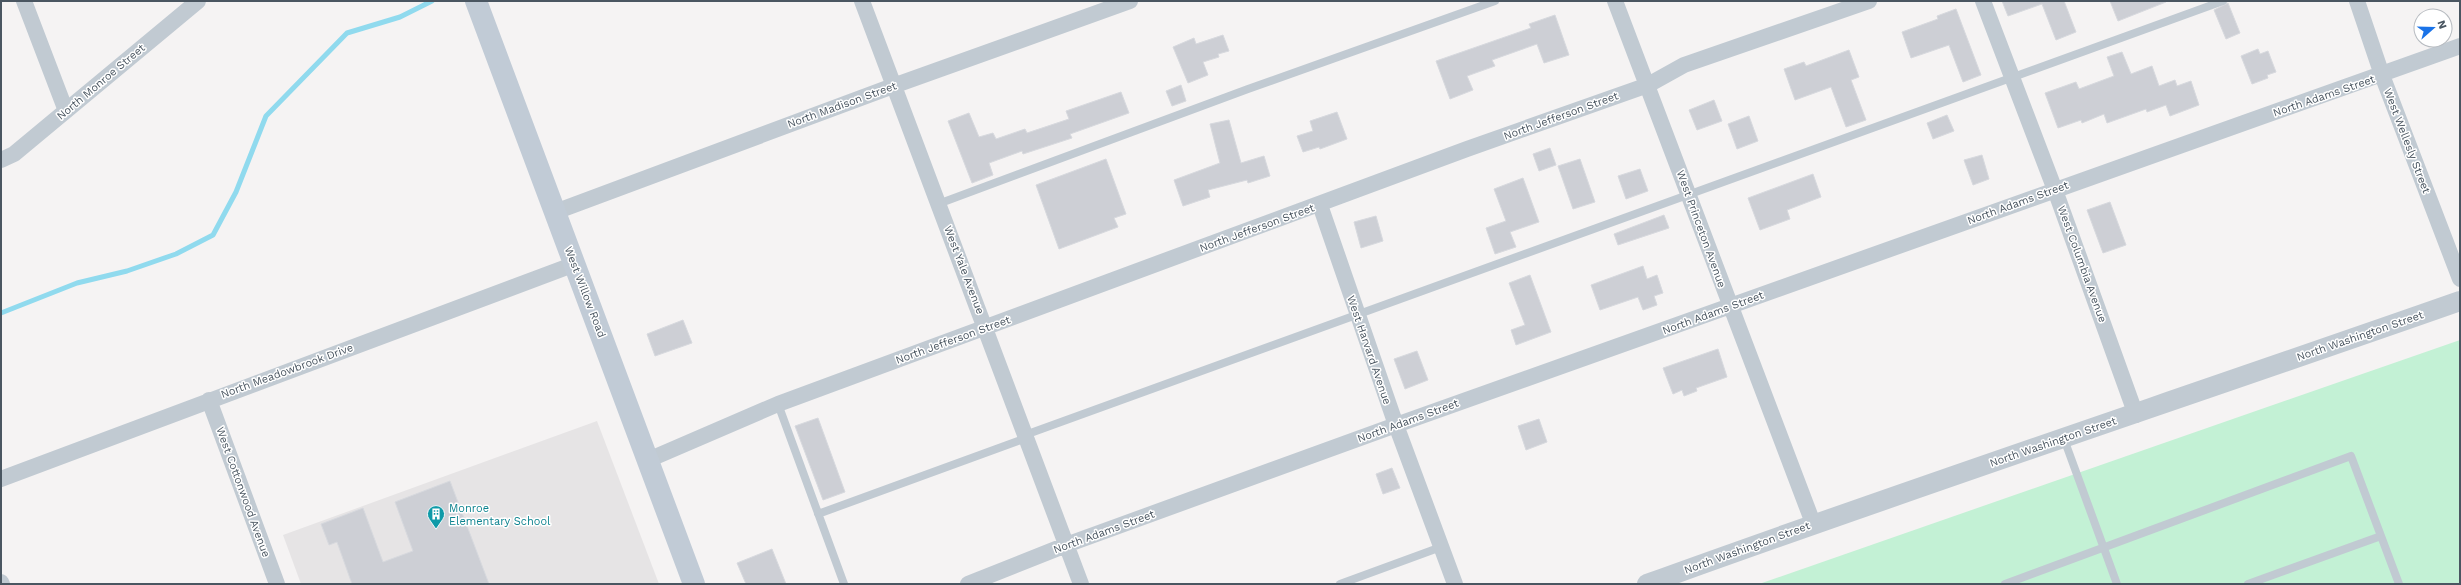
<svg xmlns="http://www.w3.org/2000/svg" width="2461" height="585" font-family="'Work Sans',sans-serif">
<style>
.education{fill:#e6e4e5}
.green{fill:#c3f1d5}
.lines{fill:none;stroke-linecap:round;stroke-linejoin:round}
.stream{stroke:#90daee;stroke-width:5}
.building{fill:#cdcfd5;stroke:#d7d9de}
.service{stroke:#c1cad2;stroke-width:8}
.minor{stroke:#c1cad2;stroke-width:16}
.tertiary{stroke:#c1cad2;stroke-width:20}
.secondary{stroke:#c1cbd6;stroke-width:22}
.labels{text-anchor:middle;dominant-baseline:central;stroke-width:3;stroke-linejoin:round;paint-order:stroke}
.street-label{font-size:11px;fill:#4a5661;stroke:#fff}
.culture-label{font-size:11px;fill:#0d838f;stroke:#fff;text-anchor:start}
</style>
<rect width="100%" height="100%" fill="#f5f3f3"/>
<!-- education -->
<path class="education" d="M597 421 659 584H301L283 535Z"/>
<!-- green -->
<path class="green" d="M2460 340V584H1759Z"/>
<g class="lines">
<!-- stream -->
<path class="stream" d="M1 313 77 283 127 271 176 254 213 235 236 192 266 116 347 33 400 17 432 1"/>
</g>
<!-- building -->
<path class="building" d="M2002 1H2064L2076 32 2056 40 2042 4 2008 16Z
M2110 1H2166V2L2118 21Z
M2228 3 2240 33 2226 39 2214 10Z
M1956 9 1981 75 1963 82 1949 45 1911 58 1902 32 1938 19 1937 16Z
M1555 15 1569 55 1544 63 1537 44 1492 60 1495 66 1467 76 1473 90 1450 99 1436 61 1531 28 1529 24Z
M1223 35 1229 51 1218 54 1219 57 1203 62 1208 75 1188 83 1173 47 1194 38 1196 44Z
M2258 49 2260 54 2268 51 2276 72 2267 75 2268 78 2252 84 2241 56Z
M1849 50 1859 77 1851 80 1866 120 1846 127 1831 87 1795 100 1784 69 1804 62 1806 66Z
M2122 52 2131 74 2152 66 2159 86 2175 80 2177 86 2191 81 2199 105 2170 116 2166 105 2147 112 2146 109 2107 123 2104 114 2082 123 2081 120 2058 128 2045 93 2076 82 2079 89 2114 76 2107 57Z
M1181 85 1186 101 1172 106 1166 91Z
M1121 92 1129 113 1070 134 1072 138 1023 154 1022 151 989 163 993 175 972 183 948 121 969 113 979 137 993 133 996 139 1025 129 1027 133 1069 119 1066 111Z
M1714 100 1722 121 1697 130 1689 110Z
M1337 112 1347 139 1320 149 1319 147 1303 152 1297 136 1313 131 1310 121Z
M1947 115 1954 131 1933 139 1927 123Z
M1749 116 1758 141 1737 149 1728 124Z
M1229 120 1241 163 1264 156 1270 176 1248 183 1247 180 1208 190 1210 197 1183 206 1174 180 1220 163 1210 124Z
M1550 148 1556 165 1539 171 1533 154Z
M1982 155 1989 179 1973 185 1964 160Z
M1106 159 1126 214 1114 218 1118 227 1059 249 1036 185Z
M1580 159 1595 202 1573 209 1558 166Z
M1640 169 1648 191 1626 199 1618 176Z
M1813 174 1821 197 1787 210 1790 219 1760 230 1748 198Z
M1523 178 1539 222 1510 232 1516 247 1495 254 1486 228 1506 221 1494 189Z
M2110 202 2126 245 2103 253 2087 210Z
M1664 215 1669 228 1618 245 1614 234Z
M1376 216 1383 241 1361 248 1354 222Z
M1643 266 1647 279 1657 275 1663 293 1654 296 1657 305 1643 310 1638 297 1600 310 1591 285Z
M1530 275 1551 332 1516 345 1511 330 1525 325 1509 283Z
M683 320 692 343 655 356 647 334Z
M1718 349 1727 377 1696 388 1697 391 1684 396 1682 390 1673 394 1663 368Z
M1417 351 1428 380 1405 389 1394 359Z
M818 418 845 492 823 500 795 426Z
M1539 419 1547 442 1526 450 1518 426Z
M1392 468 1400 488 1383 494 1376 474Z
M450 481 489 584H352L337 542 329 545 321 524 363 508 383 562 413 551 395 502Z
M772 549 786 584H746L737 563Z"/>
<g class="lines">
<!-- service -->
<path class="service" d="M938 204 1248 89 1495 1
M778 404 844 584
M1025 435 2223 1
M2064 439 2117 584
M818 514 1026 438
M1340 584 1441 547
M2005 584 2351 456 2399 584
M2248 584 2381 536"/>
<!-- minor -->
<path class="minor" d="M24 1 66 111
M862 1 1081 584
M1615 1 1813 523
M1983 1 2055 190 2136 415
M2357 1 2382 75 2460 279
M1 160 14 154 198 1
M1320 205 1396 425 1455 584
M555 212 893 86 1130 1
M209 400 277 584
M648 460 778 404 1467 149 1648 85 1684 65 1869 1
M1 479 575 264
M1 582 2 584
M968 584 1066 545 1396 425 2460 46"/>
<!-- tertiary -->
<path class="tertiary" d="M1647 584C1917 486 2189 396 2460 301"/>
<!-- secondary -->
<path class="secondary" d="M476 1 694 584"/>
</g>
<!-- icons -->
<defs>
<g id="building-pin" transform="scale(0.9)"><path d="M0 17L-7.5 6A9.5 9.5 0 1 1 7.5 6Z" fill="#0f9aa8" stroke="#fff"/><path d="M-4-6H4V6H1V3H-1V6H-4ZM-2.5-4.3h1.7v1.8h-1.7ZM.8-4.3h1.7v1.8H.8ZM-2.5-1h1.7V.8h-1.7ZM.8-1h1.7V.8H.8Z" fill="#fff"/></g>
</defs>
<g fill-rule="evenodd">
<use href="#building-pin" x="436" y="514"/>
</g>
<g class="labels">
<!-- street labels -->
<g class="street-label">
<text transform="translate(101 82) rotate(-40)">North Monroe Street</text>
<text transform="translate(2324 96) rotate(-19)">North Adams Street</text>
<text transform="translate(842 105) rotate(-20)">North Madison Street</text>
<text transform="translate(1561 116) rotate(-20)">North Jefferson Street</text>
<text transform="translate(2407 141) rotate(69)">West Wellesly Street</text>
<text transform="translate(2018 203) rotate(-20)">North Adams Street</text>
<text transform="translate(1257 228) rotate(-20)">North Jefferson Street</text>
<text transform="translate(1701 229) rotate(70)">West Princeton Avenue</text>
<text transform="translate(2082 264) rotate(70)">West Columbia Avenue</text>
<text transform="translate(964 270) rotate(69)">West Yale Avenue</text>
<text transform="translate(585 292) rotate(69)">West Willow Road</text>
<text transform="translate(1713 313) rotate(-20)">North Adams Street</text>
<text transform="translate(2360 336) rotate(-19)">North Washington Street</text>
<text transform="translate(953 340) rotate(-20)">North Jefferson Street</text>
<text transform="translate(1369 350) rotate(71)">West Harvard Avenue</text>
<text transform="translate(287 371) rotate(-20)">North Meadowbrook Drive</text>
<text transform="translate(1408 421) rotate(-20)">North Adams Street</text>
<text transform="translate(2053 442) rotate(-19)">North Washington Street</text>
<text transform="translate(243 492) rotate(70)">West Cottonwood Avenue</text>
<text transform="translate(1104 532) rotate(-20)">North Adams Street</text>
<text transform="translate(1747 548) rotate(-20)">North Washington Street</text>
</g>
<!-- culture labels -->
<g class="culture-label">
<text x="449" y="508">Monroe<tspan x="449" dy="13">Elementary School</tspan></text>
</g>
</g>
<!-- border -->
<rect width="2461" height="585" fill="none" stroke="#4a5661" stroke-width="4"/>
<!-- north arrow -->
<g transform="translate(2433 28) rotate(70)"><circle r="19" fill="#ffffff" stroke="#b7bbc0"/>
<path d="M0-3L7 15L0 10L-7 15Z" fill="#1a73e8"/>
<text y="-6" font-size="11" font-weight="bold" text-anchor="middle" fill="#4a5661">N</text>
</g>
</svg>
